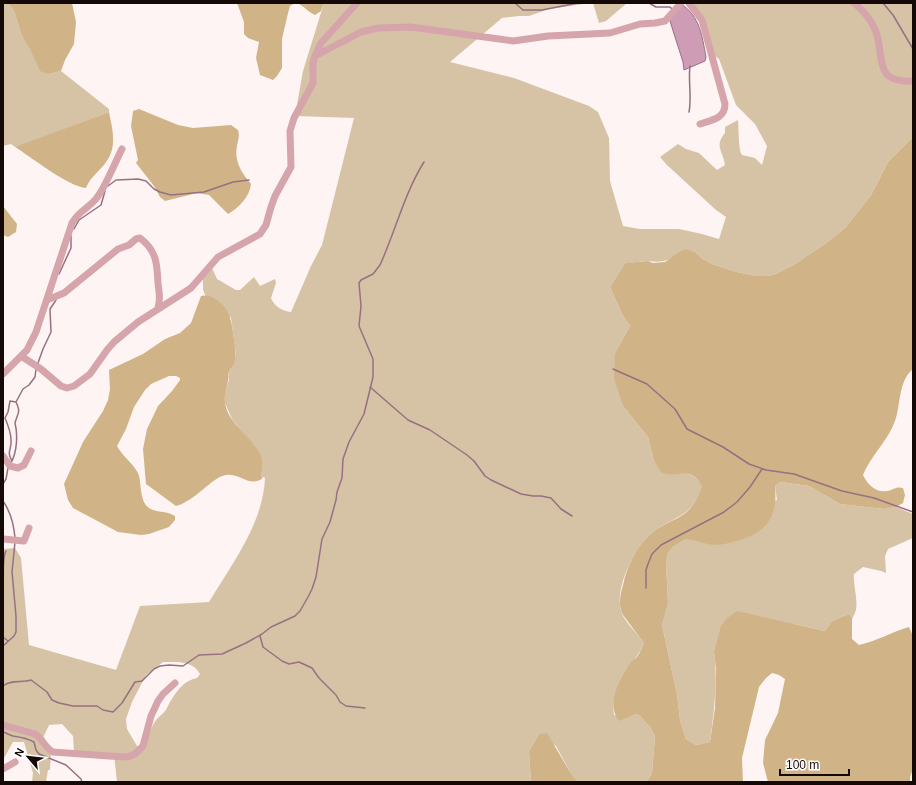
<svg xmlns="http://www.w3.org/2000/svg" width="916" height="785" font-family="Helvetica,sans-serif">
<style>
.green{fill:#d6c3a6;fill-rule:evenodd}
.forest{fill:#d0b487}
.water{fill:#cf9cb6;stroke:#977082}
.lines{fill:none;stroke-linecap:round;stroke-linejoin:round}
.stream{stroke:#977082;stroke-width:1.5}
.minor{stroke:#d6a5ab;stroke-width:7}
</style>
<rect width="100%" height="100%" fill="#fdf4f3"/>
<!-- green -->
<path class="green" d="M3 3H10L14 11 21 34 49 74 61 71 109 109V112L22 145 15 147 11 144 3 146Z
M324 3H590L549 9 529 16H519L502 18 450 62 514 78 589 106 598 112 609 138 610 181 623 226 640 229H679L702 234 719 239 726 217 716 210 667 165 660 157 678 144 686 149 699 153 717 170 725 165C723 151 714 146 725 133V127L738 120C739 129 738 149 742 155L755 158 762 165 767 146 755 124 736 105 719 59 711 53 702 21 690 3H913V137L888 162 871 195 846 227 829 241 795 264 776 274 768 276H756L737 272 712 264 703 259 696 253 679 252C670 261 661 263 649 261 641 261 633 263 625 263L610 287 623 316 630 326 615 353 623 406 648 437 654 461 670 474C686 473 695 472 703 487 699 496 692 509 683 514 674 520 663 524 654 531 635 546 611 592 623 616 628 625 638 634 644 643 642 647 640 652 637 656 635 659 635 658 633 661 620 675 611 696 614 715L628 717 636 714 640 716 650 727 655 736 652 773 647 782H578L570 772 556 746 539 734 529 751 531 782H117L114 754 74 751 73 736 62 724 49 725 42 740 51 752 50 770H48L46 782H32L33 773 24 742H13L3 760 4 549 15 548 21 558 29 645 116 670 140 606 209 602C232 564 263 524 265 478L263 477 262 479V468L255 446 241 431 232 419 225 403V393L229 380V372L234 363 236 354 231 318 208 295H205L203 289V277L212 268 217 279 236 290H240L254 277 260 286 275 279 276 283 271 298C274 306 282 311 291 312L311 266 322 245 354 118 295 116 303 71ZM163 662C176 662 193 660 200 674L197 678C184 680 176 692 170 702 168 705 167 709 165 711 161 716 157 717 153 725 149 733 148 740 141 746H137L127 729 126 719 132 702 146 675Z
M593 3H627L606 21 599 23Z
M780 482 809 486 840 504 884 509 896 507 913 514V538L888 549 885 556 886 573 881 571 863 567 854 574C853 586 858 598 856 610 855 613 853 617 852 619L849 614 832 621 825 631 794 624 714 652C718 682 714 712 710 742L696 745 686 739 680 720 677 694 662 625 668 604 666 562 668 553 673 547 686 539H692L777 500 775 486Z"/>
<!-- forest -->
<path class="forest" d="M9 3H72L76 22 74 44 65 60 61 71 49 74 40 71 30 49 21 34 14 11Z
M237 3H295L290 6 288 13 282 39V68L277 76 273 80 260 75 256 58 259 42 248 38 244 34V22Z
M297 3H324L321 11 315 15C308 12 304 6 297 3Z
M139 109 178 125 193 128 231 125 238 130C240 136 238 140 237 146 234 161 241 172 251 184 250 196 239 208 228 214L209 195 197 193 165 201 160 197 154 186 136 163 138 160 131 126 133 111Z
M109 112C113 132 118 149 103 166 97 173 90 178 86 188 69 187 31 157 15 147Z
M913 137V369C898 381 901 405 895 421 888 441 871 455 863 475 867 484 876 493 887 491 893 490 896 486 903 488L905 495 903 503 896 507 884 509 840 504 809 486 780 482 775 486C778 517 767 532 737 541 731 542 723 545 716 545 706 545 696 540 686 539L673 547 668 553 666 562 668 604 662 625 677 694 680 720 686 739 696 745 710 742 715 708 716 669 714 652 721 626 726 619 737 611 825 631 832 621 849 614 852 618V639L859 645C877 641 892 632 909 627L913 636V769L910 777V782H768L763 763 765 740 778 713 785 679 779 675 772 673 766 678 759 687 742 758 743 782H647L652 773 655 736 650 727 640 716 636 714 619 721C605 704 620 676 632 661 634 659 635 659 637 657 640 653 642 647 644 643L623 615C618 606 620 595 623 585 627 565 638 544 654 531 663 524 674 521 684 514 692 509 699 496 702 487 692 464 677 480 661 472L654 461 648 437 623 406 614 378 615 353 630 326 623 316 610 287 625 263 648 261 653 263 665 262 679 252 686 249 696 253 703 259 712 264 737 272 756 276H768L776 274 795 264 829 241 846 227 871 195 888 162Z
M3 206 17 224 16 232 8 237 3 235Z
M208 295C230 305 231 318 234 339 235 347 237 356 234 364 233 366 230 369 229 372 228 374 229 378 228 381 227 388 224 394 225 402 228 427 257 438 262 460 263 466 261 473 262 479 249 487 239 473 226 475 215 476 198 496 187 501 184 503 180 505 176 506L146 484 143 449 147 429 158 406 172 391 180 380V378L176 376H169L151 384 145 390 134 407 126 429 117 446C122 456 133 463 138 473 142 483 139 501 149 508 156 513 166 510 175 516V520L169 527 149 534 141 535 118 532 73 508 68 500 64 484 83 442 103 411 108 400 110 389 109 370 143 354 165 339 180 333 191 323 201 296Z
M547 733 570 772 578 782H531L529 751 539 734Z"/>
<!-- water -->
<path class="water" d="M681 4C700 16 702 36 706 57L705 61 684 70 683 62 669 18Z"/>
<g class="lines">
<!-- stream -->
<path class="stream" d="M515 3 523 10H542L578 3
M620 3H626
M649 3 656 7H670L672 9
M883 3 893 15 913 49
M689 112C692 96 688 81 690 66
M108 186 116 180 138 179 146 181 154 189 160 192 171 195 204 192 233 182 249 180
M74 229 79 220 101 205 105 191
M59 274 71 248V236
M38 363 43 349 51 332 50 309 56 300
M613 369 647 384 675 409 687 429 723 447 749 464 766 470 794 474 842 491 874 498 913 512
M370 387 408 420 430 430 467 455 474 461 485 476 491 480 521 494 533 496H541L551 498 561 509 572 516
M16 402 23 389 29 385 35 377 36 369
M12 461C6 451 12 450 11 440 11 432 8 425 5 418L8 412 10 401 16 402
M11 463C17 452 18 435 15 423 18 412 21 413 16 402
M3 484 6 479 8 468
M3 501C10 511 14 526 15 538
M3 582C4 574 2 557 6 551
M646 588V570L648 564 652 554 661 545 724 512 737 502 750 487 762 469
M260 636 263 647 282 661 289 664 299 662 312 668 319 678 336 695 340 702 346 706 365 708
M3 637 8 641
M3 646 14 636 16 632V616L12 572 15 542
M3 686C11 679 22 683 31 680L47 692 52 700 59 703 73 706H97L103 710 113 712 122 703 135 682 142 681 154 669 160 666 169 665 183 666 199 655 222 654 246 643 262 634 271 627 295 616 300 611 308 597 312 589 316 577 322 539 330 522 336 500 337 492 342 478 343 459 349 442 364 414 373 377V359L359 326 361 306 359 283 361 280 373 274 380 265C396 230 404 194 424 162
M3 732C7 733 9 735 13 736 20 737 27 738 34 742L36 750 39 754 66 765 81 779 82 782"/>
<!-- minor -->
<path class="minor" d="M689 3 702 20 725 104C725 119 711 120 700 124
M854 3C865 12 875 25 878 39 883 65 878 83 913 81
M315 56 361 32 378 28 411 27 513 41 548 36 610 33 640 24 655 23 665 21 681 3
M47 300 64 293 118 249 129 245 136 239 140 238C157 251 157 264 158 283 159 294 161 297 158 308
M21 356 41 369 61 386 67 388 74 386 90 374 107 350 114 342 138 322 191 288 218 257 260 234 266 225 271 207 275 196 291 167 290 131 294 118 313 83V63L315 56 321 43 357 3
M3 374 27 350 36 332 72 223C79 211 87 209 95 200 104 191 115 162 122 149
M3 456 10 466 18 468 24 465 31 451
M3 539 24 541 29 528
M3 725 35 734C43 739 45 748 53 752L109 756 128 757 135 754 143 746 151 716 158 701 163 694 175 683
M3 769 15 762"/>
</g>
<!-- border -->
<rect width="916" height="785" fill="none" stroke="#150907" stroke-width="8"/>
<!-- north arrow -->
<g transform="translate(28 757) rotate(298)" stroke="#ffffff" stroke-width="3" paint-order="stroke">
<path d="M0-3L7 15L0 10L-7 15Z" fill="#150907"/>
<text y="-6" font-size="11" font-weight="bold" text-anchor="middle" fill="#150907">N</text>
</g>
<!-- scale -->
<path d="M780 769v6h69v-6" fill="none" stroke="#150907" stroke-width="2"/>
<text x="786" y="769" font-size="12" fill="#150907" stroke="#ffffff" stroke-width="3" paint-order="stroke">100 m</text>
</svg>
